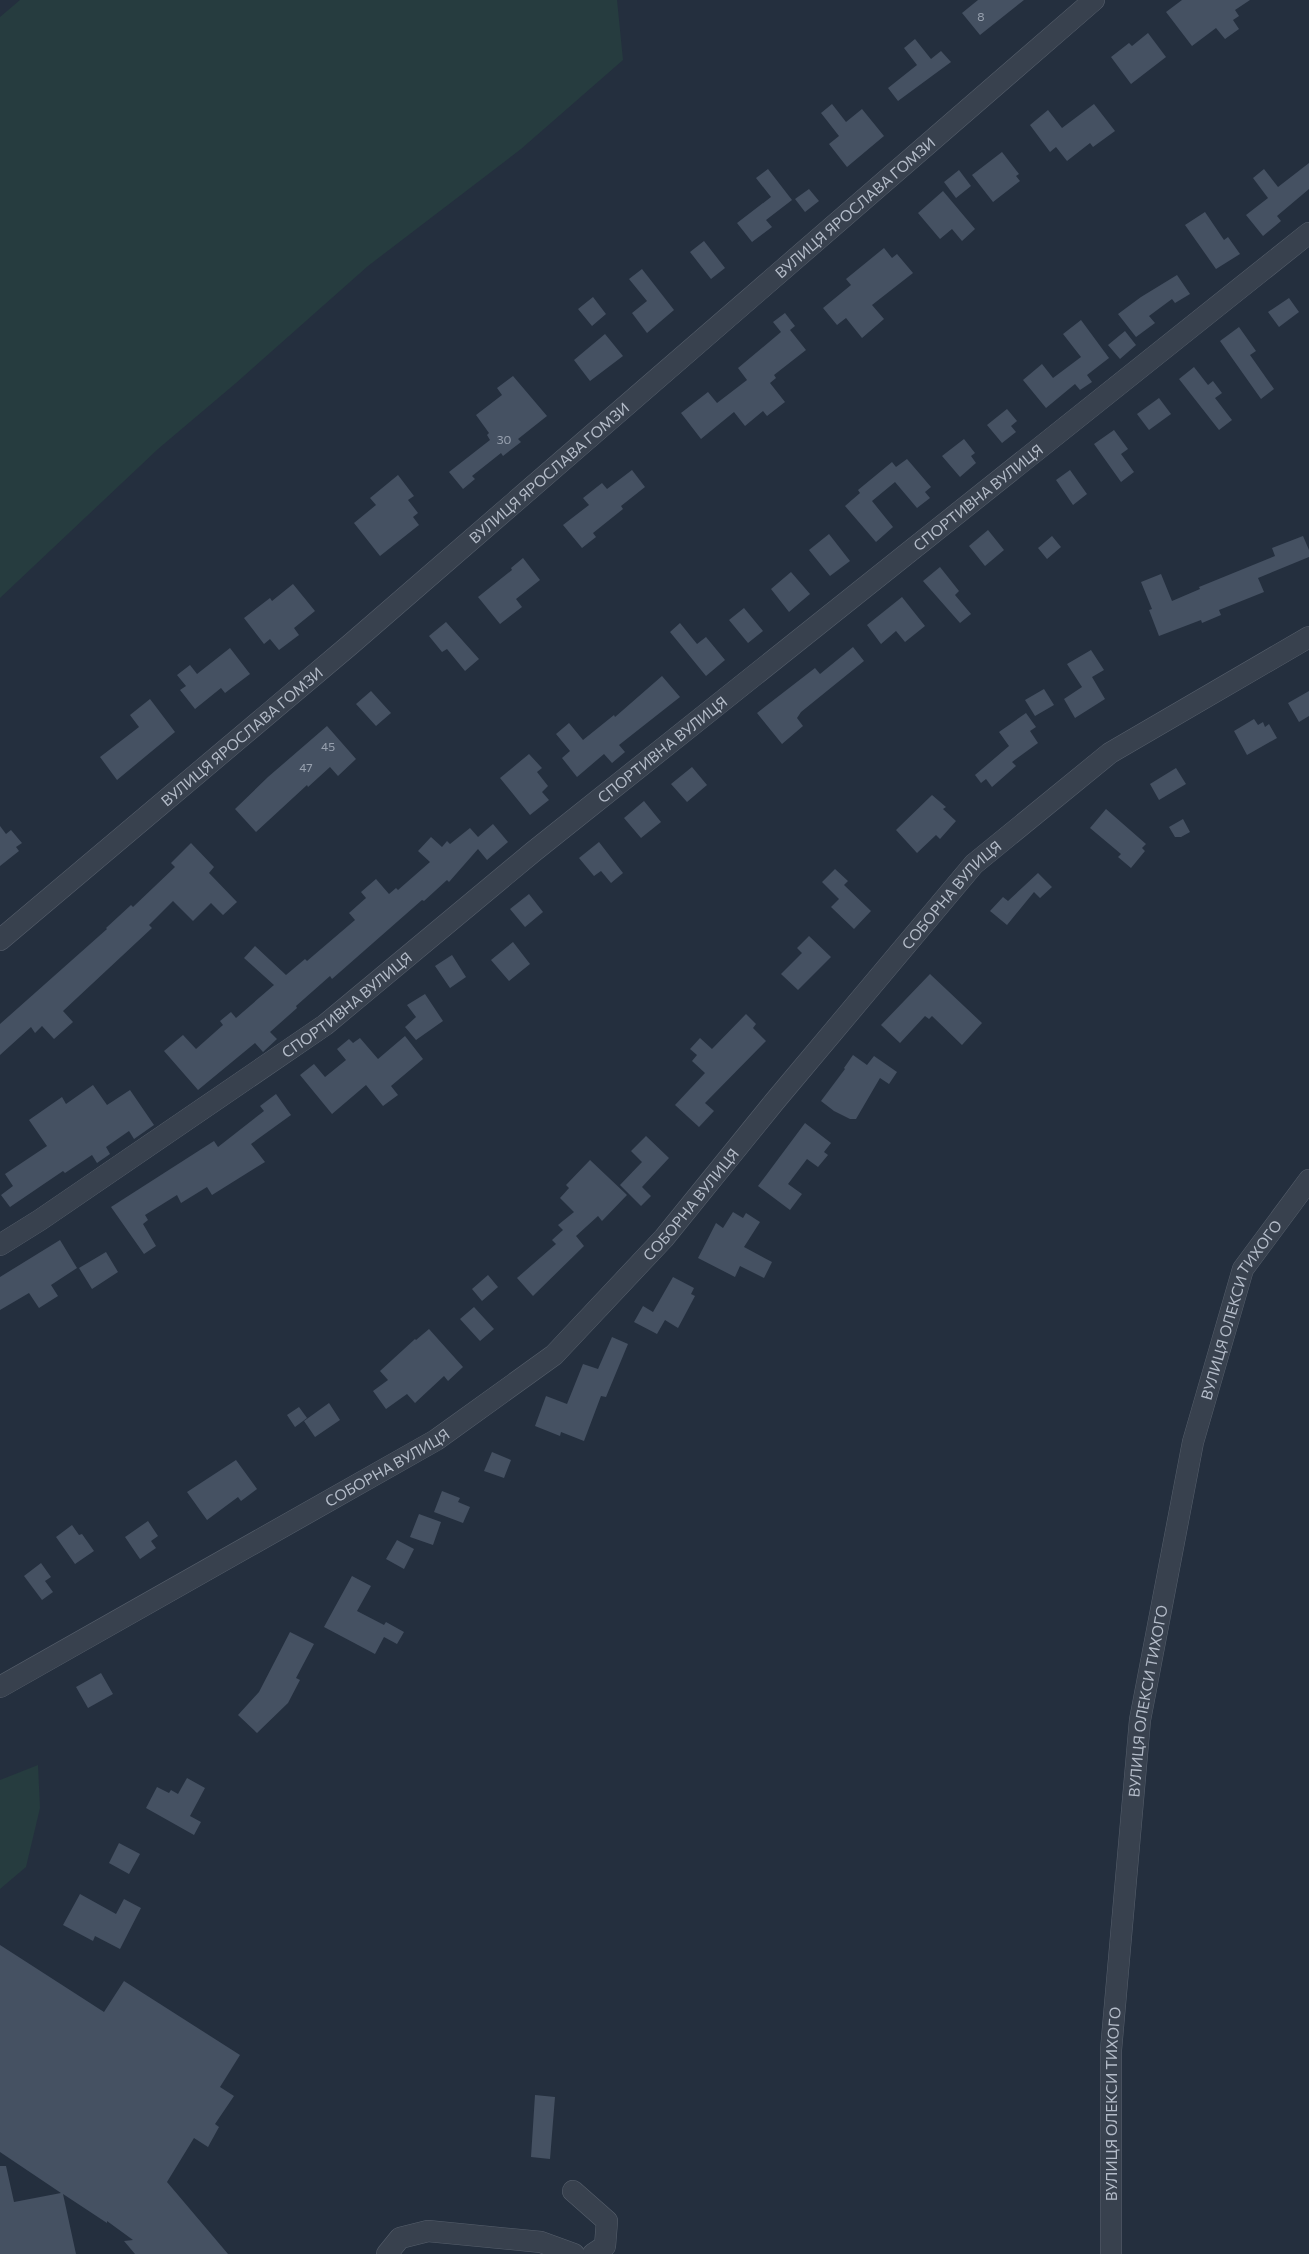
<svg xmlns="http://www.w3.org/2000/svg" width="1309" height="2254" font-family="Commissioner,sans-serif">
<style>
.green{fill:#263c3f}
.building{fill:#455162}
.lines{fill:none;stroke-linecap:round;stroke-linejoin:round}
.minor-casing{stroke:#565f6c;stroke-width:22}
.minor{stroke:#38414e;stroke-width:21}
.labels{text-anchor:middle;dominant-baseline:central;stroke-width:5;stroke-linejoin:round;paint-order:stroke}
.number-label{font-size:12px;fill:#98a1af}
.street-label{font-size:15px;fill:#b4bcc9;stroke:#1d2633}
</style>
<rect width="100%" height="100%" fill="#242f3e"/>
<!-- green -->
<path class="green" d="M20 0H617L623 60 521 149 368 266 236 383 158 449 0 598V17Z
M38 1765 40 1808 26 1867 0 1889V1780Z"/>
<!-- building -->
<path class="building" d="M978 0H1024L980 35 962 13Z
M1182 0H1250L1235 10 1239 16 1233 20 1239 29 1225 39 1216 28 1192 46 1166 12Z
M1148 33 1166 57 1131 84 1111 57 1129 43 1132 46Z
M915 39 931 59 941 51 951 62 898 101 888 88 917 65 904 48Z
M832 104 846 122 862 109 884 136 847 167 829 144 839 136 821 113Z
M1094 104 1115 131 1093 147 1090 143 1067 161 1056 147 1050 152 1030 125 1048 110 1062 128Z
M1002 152 1019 174 1016 176 1020 181 993 202 972 175Z
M1309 163V189L1277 216 1281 221 1263 236 1246 215 1268 198 1253 178 1264 169 1278 187Z
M768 169 792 200 766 220 772 227 752 242 737 223 771 197 756 178Z
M959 170 971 186 956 198 944 182Z
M809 189 819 201 805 212 795 199Z
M943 191 975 229 962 241 952 229 940 239 918 213Z
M1205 212 1224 240 1228 237 1240 254 1216 269 1185 225Z
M704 241 725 268 711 279 690 252Z
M884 248 892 258 897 254 913 273 872 305 884 319 862 338 846 318 837 325 823 308 851 285 846 279Z
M642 269 674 310 647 333 632 313 647 301 629 279Z
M1177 275 1190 294 1175 303 1172 299 1149 316 1155 323 1136 337 1118 314 1141 297Z
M593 297 606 314 592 326 578 309Z
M1289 298 1299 312 1279 327 1268 312Z
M785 313 795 326 790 330 806 350 774 375 776 378 770 383 785 402 767 416 763 411 745 426 734 412 701 439 681 413 708 392 717 403 747 380 738 368 781 332 773 322Z
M1081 320 1109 358 1087 375 1092 382 1080 390 1075 384 1046 408 1023 380 1042 364 1053 378 1081 357 1063 334Z
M1239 327 1256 351 1250 355 1274 389 1261 399 1220 341Z
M1125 331 1136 345 1120 359 1108 345Z
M605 334 623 356 590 381 574 360Z
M1194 367 1208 385 1213 381 1222 393 1215 398 1232 420 1219 430 1179 379Z
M513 376 547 416 518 439 521 442 503 456 501 453 472 476 475 479 463 489 449 472 490 440 487 435 489 433 476 415 502 395 497 388Z
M1159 398 1171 414 1149 430 1137 414Z
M1007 409 1017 421 1011 426 1016 432 1002 443 987 425Z
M1114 430 1128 449 1121 454 1134 472 1121 482 1094 444Z
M964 439 975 453 971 456 976 463 960 477 942 456Z
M907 459 931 487 925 492 930 498 917 508 895 482 872 501 893 527 876 542 845 506 860 493 858 490 892 462 896 467Z
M632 470 645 487 621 506 623 509 593 533 596 537 582 548 563 525 589 505 583 498 602 483 607 489Z
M1070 470 1087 494 1073 505 1056 480Z
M398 475 414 496 408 500 418 513 413 517 419 525 380 556 354 523 376 505 370 498Z
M988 530 1004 550 985 566 969 546Z
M829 534 850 561 830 576 809 550Z
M1052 536 1061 547 1047 559 1038 548Z
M1303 536 1309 550V557L1258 578 1264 592 1219 610 1221 615 1202 623 1201 620 1159 636 1149 610 1152 609 1141 582 1161 574 1172 601 1200 589 1199 587 1275 556 1272 548Z
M523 558 540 580 516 599 522 607 500 624 478 597 512 570 511 568Z
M940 567 959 591 955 595 971 614 960 623 923 581Z
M791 572 810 594 789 612 771 589Z
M293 584 315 611 294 628 299 635 279 650 270 639 264 644 244 618 270 598 272 601Z
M902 597 925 626 905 642 896 631 881 644 867 625Z
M744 608 763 631 748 643 729 620Z
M446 622 479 659 465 671 447 649 442 652 429 636Z
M680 623 697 644 706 637 725 660 706 676 670 632Z
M853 647 864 661 801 712 797 718 803 726 782 744 757 713 815 668 820 674Z
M230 648 250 674 225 693 221 688 195 709 180 690 186 686 177 675 190 665 197 674Z
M1091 650 1104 670 1092 677 1105 699 1075 718 1064 699 1082 687 1067 664Z
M662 676 680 697 619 745 625 752 612 763 604 754 577 777 562 758 570 751 556 734 569 723 583 740 614 715 615 717Z
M1044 689 1054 705 1035 716 1025 700Z
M371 691 391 713 376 726 356 704Z
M1309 691V716L1299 722 1288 703Z
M150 699 175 732 117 780 100 757 139 727 130 715Z
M1026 713 1036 727 1030 731 1038 743 1012 762 1016 766 992 787 986 779 981 783 975 775 1009 746 999 732Z
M1254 719 1258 725 1263 722 1265 727 1269 724 1277 738 1247 755 1234 731Z
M327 726 356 759 338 776 330 767 308 787 307 785 256 832 235 809 268 777Z
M529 754 542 768 537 772 548 786 542 792 549 800 530 815 500 778Z
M692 767 707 785 687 802 671 784Z
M1176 768 1186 784 1159 800 1150 784Z
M932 795 946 807 943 809 956 821 940 839 936 835 917 853 896 830Z
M644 801 661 822 641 838 624 818Z
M1106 809 1146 844 1142 848 1145 851 1131 868 1118 857 1121 854 1090 828Z
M1183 819 1190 832 1181 837H1175L1169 827Z
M493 824 508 842 487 860 478 849 449 882 447 880 424 901 422 900 332 979 330 976 296 1006 297 1008 270 1032 277 1039 263 1052 255 1043 198 1090 164 1051 183 1035 196 1049 223 1025 220 1021 231 1012 236 1018 274 985 244 958 255 946 286 975 305 959 307 961 355 920 349 913 366 898 361 892 376 879 389 894 396 888 398 890 430 862 418 851 431 837 442 847 447 841 450 844 470 828 478 837Z
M0 826 6 834 11 830 22 843 16 847 19 851 0 866Z
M599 842 623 873 611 883 601 871 594 876 579 858Z
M191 843 214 867 209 873 237 902 223 915 211 903 193 921 173 901 149 925 152 928 63 1011 73 1022 54 1039 42 1026 35 1033 31 1027 0 1055V1024L107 929 106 928 131 905 133 907 175 867 171 863Z
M835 869 848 881 844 885 871 911 854 929 831 907 839 899 822 882Z
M1038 873 1052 887 1040 898 1034 892 1007 925 990 911 1003 897 1008 901Z
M529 894 543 912 525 927 510 909Z
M809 936 831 957 798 990 781 974 802 953 797 948Z
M513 942 530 964 509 981 491 960Z
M452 955 466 977 450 988 435 966Z
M930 974 982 1023 962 1045 932 1016 929 1019 925 1016 900 1043 881 1025Z
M425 994 443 1021 416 1040 405 1027 416 1017 407 1005Z
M746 1014 756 1024 753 1028 766 1041 705 1103 714 1111 699 1127 675 1105 705 1073 692 1061 697 1055 690 1049 700 1038 712 1049Z
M405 1036 423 1059 391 1086 398 1095 383 1106 366 1085 332 1114 300 1075 314 1064 325 1077 346 1060 337 1049 349 1039 353 1043 360 1038 378 1059Z
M853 1055 867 1065 874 1056 897 1072 889 1084 880 1078 856 1119H850L834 1111 821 1101 845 1069 844 1068Z
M93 1085 107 1105 130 1090 154 1125 134 1139 129 1131 106 1147 110 1154 97 1163 92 1155 65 1173 63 1171 10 1207 1 1195 13 1186 5 1174 47 1146 29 1120 62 1097 66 1104Z
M276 1094 291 1115 251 1144 265 1162 212 1195 207 1187 181 1203 177 1195 145 1215 148 1220 143 1224 156 1246 144 1254 111 1207 214 1141 218 1147 264 1111 260 1106Z
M805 1123 831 1143 824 1152 828 1155 818 1167 807 1159 788 1184 802 1194 790 1210 758 1186Z
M646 1136 669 1158 642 1187 651 1196 641 1206 620 1185 642 1162 631 1151Z
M590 1160 627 1195 602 1221 598 1216 576 1236 584 1246 533 1296 517 1278 556 1244 552 1240 563 1230 558 1225 574 1212 560 1198 569 1188 566 1185Z
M733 1212 743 1218 746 1213 760 1222 744 1247 772 1262 764 1278 740 1266 735 1277 698 1258 716 1223 723 1228Z
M60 1240 77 1268 51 1285 58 1296 39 1308 29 1293 0 1310V1277Z
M106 1252 118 1272 92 1289 79 1268Z
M488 1275 498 1287 482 1301 472 1289Z
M673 1277 694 1288 691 1294 695 1296 678 1328 665 1320 657 1334 634 1322 643 1306 653 1312Z
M474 1307 494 1329 480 1341 460 1319Z
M429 1329 463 1367 448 1381 444 1376 415 1403 407 1394 386 1409 373 1391 388 1380 380 1371 415 1339 416 1340Z
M612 1337 628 1344 606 1397 601 1396 584 1441 561 1432 560 1436 535 1426 546 1396 567 1404 583 1364 598 1369Z
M329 1403 340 1420 315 1437 304 1421Z
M299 1407 307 1418 295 1427 287 1415Z
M492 1452 511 1460 504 1478 484 1471Z
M236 1460 257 1489 241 1501 238 1497 207 1520 187 1492Z
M442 1491 460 1498 458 1502 470 1507 463 1523 434 1512Z
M419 1514 441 1522 433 1545 410 1537Z
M148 1521 158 1536 151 1541 156 1548 140 1559 125 1537Z
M72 1525 79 1535 82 1534 94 1551 75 1564 56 1537Z
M397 1540 414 1549 404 1569 386 1559Z
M41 1563 51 1577 45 1581 53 1592 42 1600 24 1576Z
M352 1576 371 1586 357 1611 384 1625 386 1622 404 1632 397 1644 384 1637 375 1654 324 1627Z
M290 1632 314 1644 296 1678 300 1680 288 1703 257 1733 238 1715 259 1692Z
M101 1673 113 1694 88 1708 76 1687Z
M187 1778 205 1788 190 1816 201 1822 194 1835 146 1808 157 1787 169 1793 171 1790 178 1794Z
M119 1843 140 1854 129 1874 109 1863Z
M80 1894 116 1914 124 1899 141 1908 120 1949 95 1936 93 1941 63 1925Z
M0 1945 104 2012 124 1981 240 2055 220 2087 234 2096 215 2124 219 2127 208 2147 194 2138 167 2182 228 2254H135L124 2241 133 2240 107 2221V2223L63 2194 76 2254H0V2166H6L14 2202 61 2193 0 2152Z
M535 2095 555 2097 550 2159 531 2157Z"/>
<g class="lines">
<!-- minor casing -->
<g class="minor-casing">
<g id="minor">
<path id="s1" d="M0 940 351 644 1094 0"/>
<path id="s2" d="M0 1245 40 1220 325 1025 533 852 1309 233"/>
<path id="s3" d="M0 1687 436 1440 554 1355 664 1238 775 1101 974 864 1110 753 1309 637"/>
<path d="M573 2191 607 2221 605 2246 593 2254"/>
<path d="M387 2254 400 2238 428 2231 541 2242 574 2254"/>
<path id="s4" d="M1111 2254V2050L1140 1720 1193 1442 1243 1269 1309 1180"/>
</g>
</g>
<!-- minor -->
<use href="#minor" class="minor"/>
</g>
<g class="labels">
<!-- number labels -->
<g class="number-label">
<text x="981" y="16">8</text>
<text x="504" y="439">30</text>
<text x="328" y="746">45</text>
<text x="306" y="767">47</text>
</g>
<!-- street labels -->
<g class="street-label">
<text stroke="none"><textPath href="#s1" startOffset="1126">ВУЛИЦЯ ЯРОСЛАВА ГОМЗИ</textPath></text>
<text stroke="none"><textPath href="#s1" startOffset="721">ВУЛИЦЯ ЯРОСЛАВА ГОМЗИ</textPath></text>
<text stroke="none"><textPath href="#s2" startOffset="1232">СПОРТИВНА ВУЛИЦЯ</textPath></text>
<text stroke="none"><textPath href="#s1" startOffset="316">ВУЛИЦЯ ЯРОСЛАВА ГОМЗИ</textPath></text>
<text stroke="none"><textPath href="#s2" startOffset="828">СПОРТИВНА ВУЛИЦЯ</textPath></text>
<text stroke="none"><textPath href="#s3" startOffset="1255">СОБОРНА ВУЛИЦЯ</textPath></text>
<text stroke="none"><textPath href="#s2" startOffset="422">СПОРТИВНА ВУЛИЦЯ</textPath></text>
<text stroke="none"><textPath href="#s3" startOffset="850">СОБОРНА ВУЛИЦЯ</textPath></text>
<text stroke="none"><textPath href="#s4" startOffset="960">ВУЛИЦЯ ОЛЕКСИ ТИХОГО</textPath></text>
<text stroke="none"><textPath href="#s3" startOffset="445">СОБОРНА ВУЛИЦЯ</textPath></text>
<text stroke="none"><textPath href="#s4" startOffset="555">ВУЛИЦЯ ОЛЕКСИ ТИХОГО</textPath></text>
<text stroke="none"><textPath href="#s4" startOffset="150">ВУЛИЦЯ ОЛЕКСИ ТИХОГО</textPath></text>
</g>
</g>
</svg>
